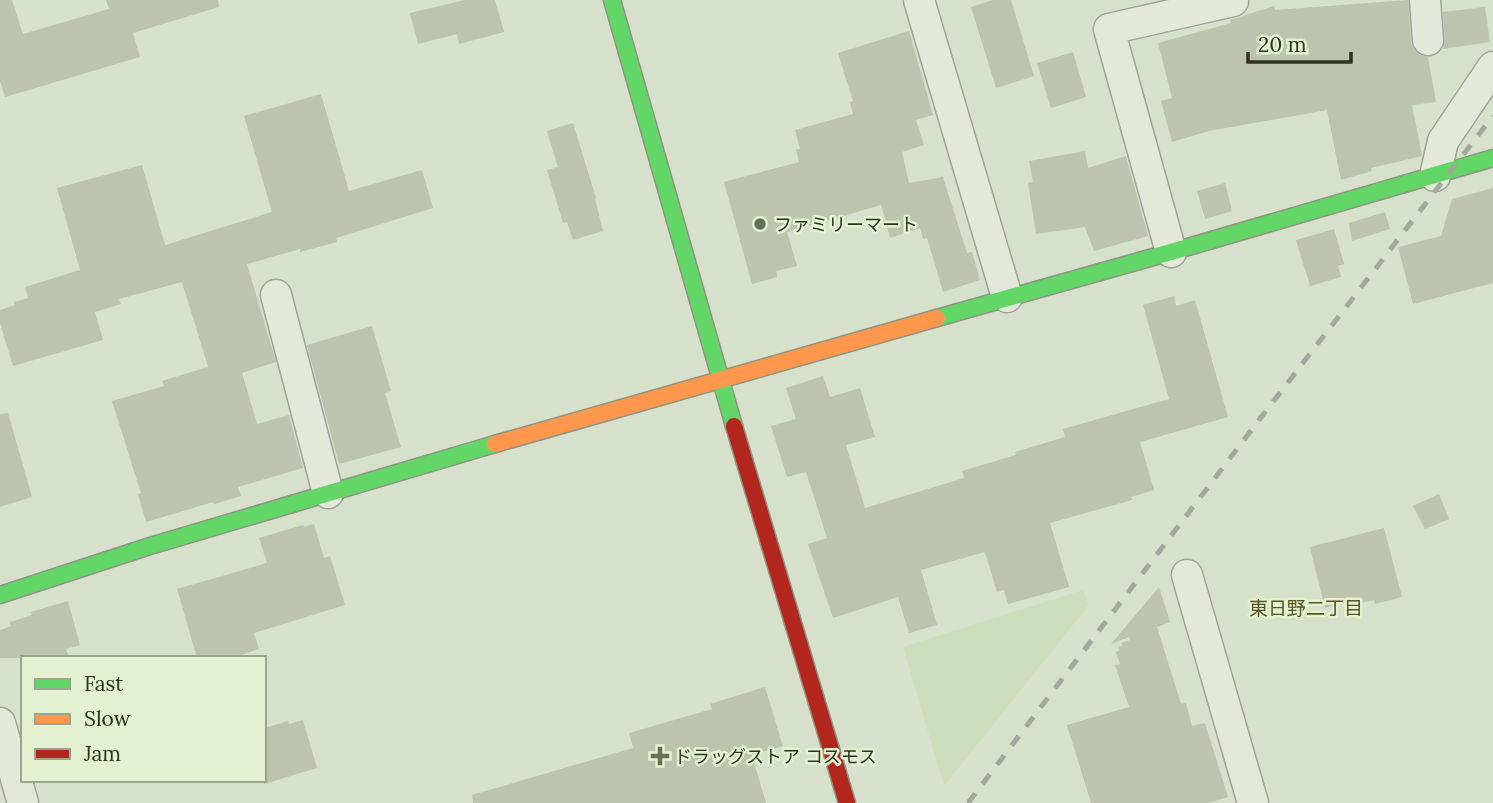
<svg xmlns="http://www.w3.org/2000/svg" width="1493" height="803" font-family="Lora,'Noto Sans JP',serif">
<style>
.farmland{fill:#cddebc}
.building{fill:#bdc3ac}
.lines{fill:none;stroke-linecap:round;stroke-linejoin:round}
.street-casing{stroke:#9fa594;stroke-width:33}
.fast-casing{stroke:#8f9584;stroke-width:19}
.slow-casing{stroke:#8f9584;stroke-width:19}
.jam-casing{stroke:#8f9584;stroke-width:19}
.street{stroke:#e3e8db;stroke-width:30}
.fast{stroke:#63d668;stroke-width:16}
.slow{stroke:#ff974d;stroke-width:16}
.jam{stroke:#b3261e;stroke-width:16}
.rail{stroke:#a3a79c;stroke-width:5;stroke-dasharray:12 12;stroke-linecap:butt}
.poi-dot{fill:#696f5a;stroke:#e3f1d1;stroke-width:2.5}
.labels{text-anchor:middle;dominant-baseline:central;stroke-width:5;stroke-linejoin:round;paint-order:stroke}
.poi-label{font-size:18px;fill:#2e321e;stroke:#e3f1d1;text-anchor:start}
.neighbourhood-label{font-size:19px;fill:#595522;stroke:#e3f1d1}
</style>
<rect width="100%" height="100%" fill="#d7e0ca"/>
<!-- farmland -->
<path class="farmland" d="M1083 590 1089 605 944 786 903 647Z"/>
<!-- building -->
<path class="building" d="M0 0H12L23 34 109 9 106 0H218L219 7 133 33 140 57 5 97 0 81Z
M465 0H495L504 32 459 44 457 34 418 44 410 13Z
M993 0H1011L1034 76 996 88 971 7Z
M1408 0 1411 42 1414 50 1420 55 1428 57 1436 102 1412 105 1422 156 1371 168 1372 171 1341 180 1327 110 1209 131 1172 142 1161 101 1172 98 1158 43 1231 23 1230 20 1274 6 1275 10Z
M1485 7 1490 42 1443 49 1445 39 1443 12Z
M909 31 933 115 916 120 924 145 902 152 909 183 943 177 967 253 972 252 980 280 943 292 927 238 923 239 920 228 890 238 881 205 787 232 797 266 776 271 777 277 752 284 724 182 799 162 796 149H800L795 130 853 114 850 102 853 101 838 53Z
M1073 52 1086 97 1051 108 1037 63Z
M321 94 349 191 422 170 433 208 336 238 337 242 300 252V249L247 264 276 362 242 373 257 424 289 415 303 468 238 487 241 496 214 504 213 502 146 522 138 494 141 493 112 401 164 386 162 381 208 367 182 282 119 299 121 304 95 312 103 340 13 366 0 323V310L15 305 14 302 28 298 25 287 80 270 57 188 142 165 165 245 272 212 244 116Z
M573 123 596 198 595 199 603 231 573 240 567 222 563 223 547 170 558 167 547 131Z
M1085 151 1088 168 1126 156 1148 236 1094 251 1085 227 1036 234 1028 183 1033 182 1029 161Z
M1225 183 1232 211 1205 219 1197 191Z
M1493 188V283L1413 304 1398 247 1441 236 1452 199Z
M1385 212 1390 229 1352 241 1349 223Z
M1334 229 1344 264 1338 266 1341 277 1310 286 1296 240Z
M1174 296 1176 306 1195 300 1228 417 1140 442 1154 490 1131 497 1132 500 1050 523 1069 587 1008 604 1004 590 997 592 985 552 921 570 937 625 909 633 898 597 833 618 808 544 827 538 806 472 787 477 771 426 796 419 786 388 823 376 830 397 860 388 875 437 846 445 865 508 964 478 962 471 1016 455 1015 452 1065 437 1063 429 1169 399 1143 305Z
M372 326 391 391 385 393 401 447 339 464 307 345Z
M8 413 32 497 0 507V414Z
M1439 494 1449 519 1425 529 1413 506Z
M314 524 324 558 330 556 345 605 254 633 259 649 231 658H197L177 589 267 563 259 538 303 525 304 527Z
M1384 528 1402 597 1375 604 1374 600 1348 606 1347 602 1325 608 1310 547Z
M1159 587 1170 622 1157 627 1181 704 1186 703 1192 726 1205 723 1228 797 1209 803H1091L1067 725 1129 707 1115 665 1120 664 1116 652 1119 651 1118 647 1123 646 1121 643 1130 640 1129 637 1111 644Z
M68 601 80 645 66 649 69 658H0V630L11 626 10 622 32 615 31 612Z
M765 687 783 746 752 755 766 803H473L472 795 633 748 629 733 712 709 710 704Z
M303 720 317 768 264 784V728L288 721 289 724Z"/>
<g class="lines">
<!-- street casing -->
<g class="street-casing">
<path id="street" d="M919 0 1007 297
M1425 0 1428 40
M1435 176 1443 141 1493 67
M1171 252 1109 29 1233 1
M276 295 328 493
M1187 575 1253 803
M0 723 23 803"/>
</g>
<!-- fast casing -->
<g class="fast-casing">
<path id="fast" d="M612 0 734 426
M937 318 1171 252 1493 158
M0 595 150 546 495 444"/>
</g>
<!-- slow casing -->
<g class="slow-casing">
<path id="slow" d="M495 444 937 318"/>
</g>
<!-- jam casing -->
<g class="jam-casing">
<path id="jam" d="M734 426 847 803"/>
</g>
<!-- street -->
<use href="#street" class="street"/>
<!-- fast -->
<use href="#fast" class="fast"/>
<!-- slow -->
<use href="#slow" class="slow"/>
<!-- jam -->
<use href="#jam" class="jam"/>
<!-- rail -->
<path class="rail" d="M968 803 1256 424 1493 116"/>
</g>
<!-- markers -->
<g class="poi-dot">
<circle cx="760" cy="224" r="7"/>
<path d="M656.5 745.5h7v7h7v7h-7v7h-7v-7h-7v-7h7z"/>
</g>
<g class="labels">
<!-- poi labels -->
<g class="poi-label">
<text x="774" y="224">ファミリーマート</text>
<text x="674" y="756">ドラッグストア コスモス</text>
</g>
<!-- neighbourhood labels -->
<g class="neighbourhood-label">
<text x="1306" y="608">東日野二丁目</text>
</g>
</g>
<!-- legend -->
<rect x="21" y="656" width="245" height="126" fill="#e3f1d1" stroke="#9ba589" stroke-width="2"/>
<rect x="35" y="679" width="35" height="10" fill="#63d668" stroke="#9ba589" stroke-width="2"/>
<text x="84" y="691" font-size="21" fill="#2e321e">Fast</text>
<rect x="35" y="714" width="35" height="10" fill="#ff974d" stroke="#9ba589" stroke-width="2"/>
<text x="84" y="726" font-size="21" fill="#2e321e">Slow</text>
<rect x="35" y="749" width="35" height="10" fill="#b3261e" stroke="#9ba589" stroke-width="2"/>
<text x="84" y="761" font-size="21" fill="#2e321e">Jam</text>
<!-- scale -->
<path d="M1248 52v10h103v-10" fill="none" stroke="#2e321e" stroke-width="3.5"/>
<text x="1258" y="52" font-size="21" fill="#2e321e" stroke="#e3f1d1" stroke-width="5" paint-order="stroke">20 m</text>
</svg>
